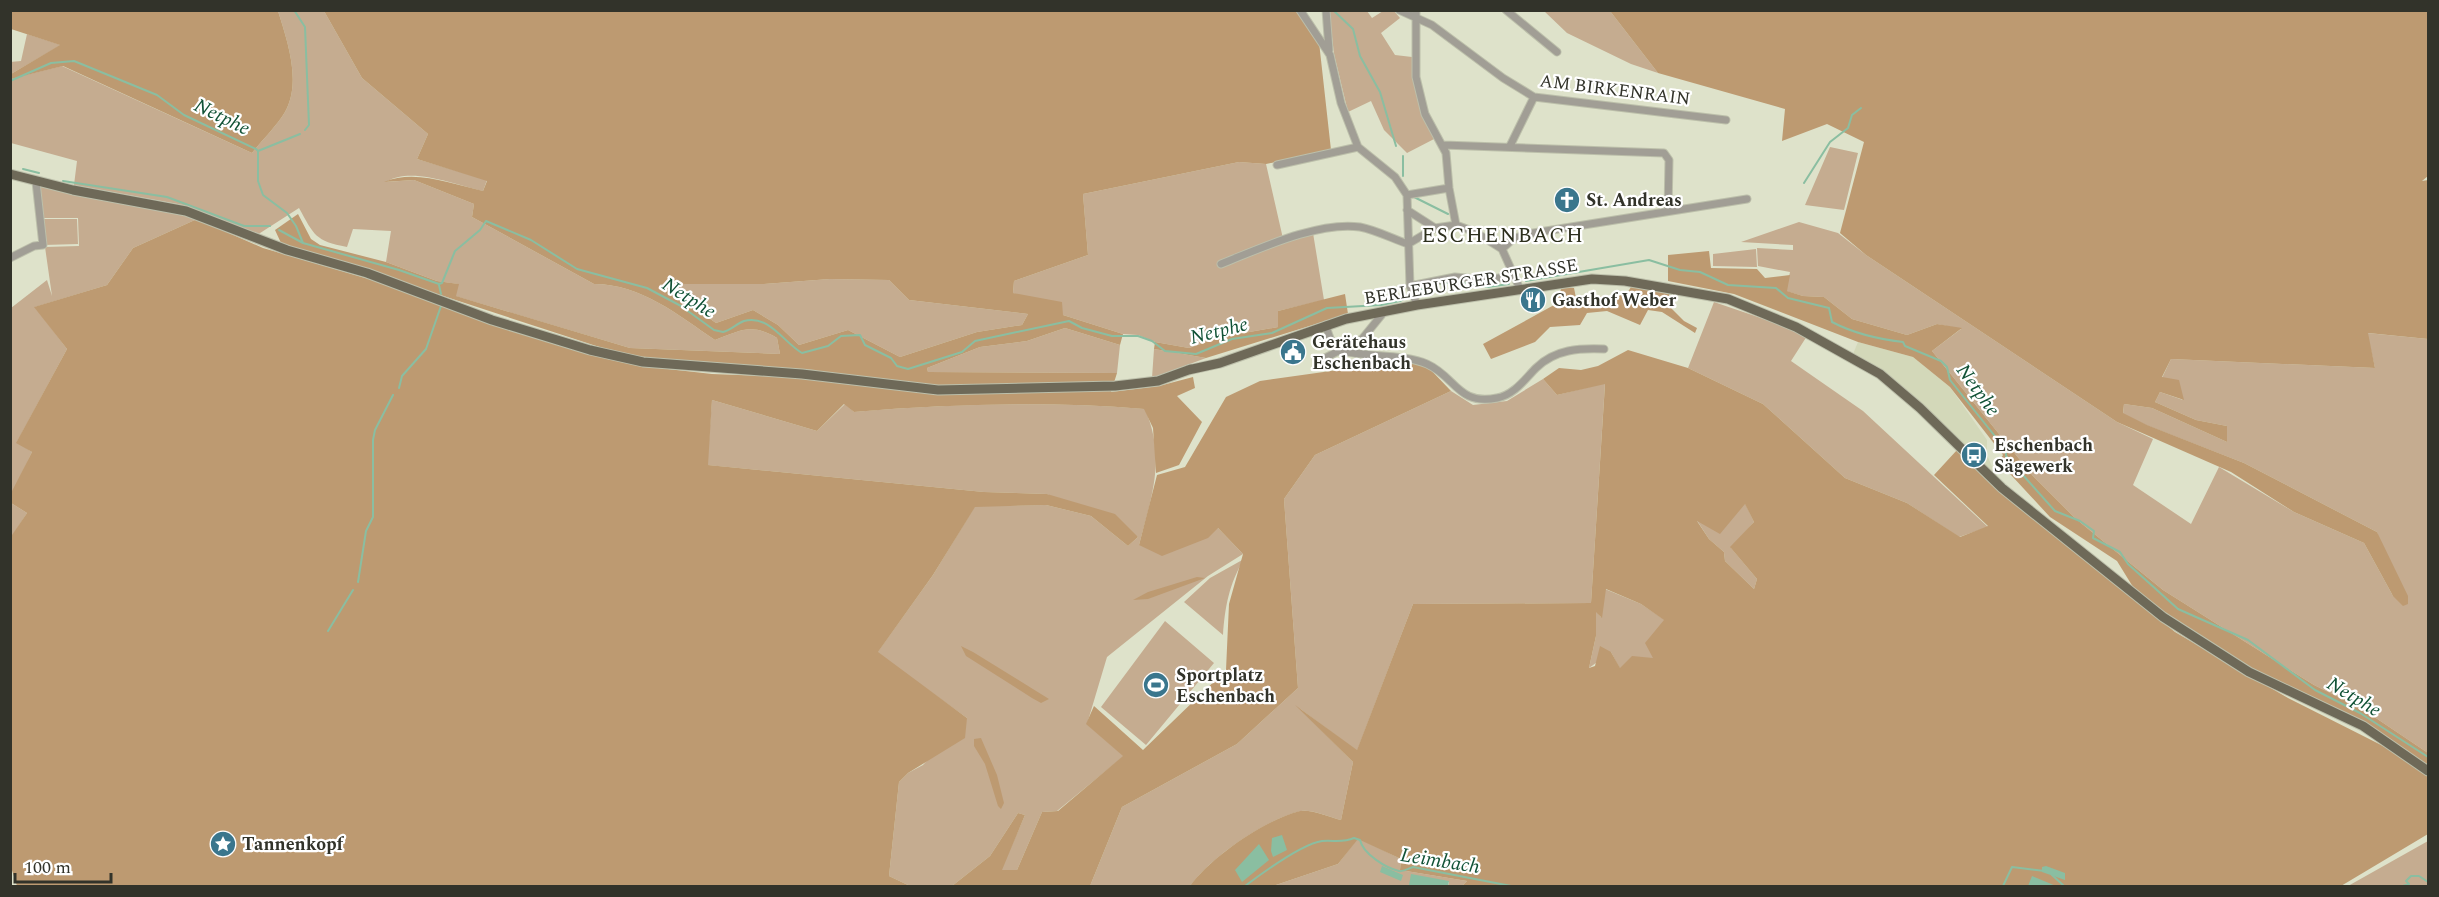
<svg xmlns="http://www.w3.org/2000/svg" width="2439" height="897" font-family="Spectral,serif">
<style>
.built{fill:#d3d8b9}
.green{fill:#c5ac90}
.forest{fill:#bd9a71;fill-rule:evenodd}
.water{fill:#8abea1}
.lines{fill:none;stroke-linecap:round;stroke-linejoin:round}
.stream{stroke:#8abea1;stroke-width:2}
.minor-casing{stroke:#bcbfaa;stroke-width:9}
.major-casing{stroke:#bcbfaa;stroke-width:11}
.minor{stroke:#a19e95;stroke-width:7}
.major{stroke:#6e6958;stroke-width:9}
.labels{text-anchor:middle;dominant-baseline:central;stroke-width:4.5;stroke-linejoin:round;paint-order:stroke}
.street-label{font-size:18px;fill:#32332a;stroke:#fff}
.poi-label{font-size:18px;font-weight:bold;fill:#32332a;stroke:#fff;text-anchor:start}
.water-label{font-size:20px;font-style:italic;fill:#115236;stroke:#fff}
.quarter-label{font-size:21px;letter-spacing:1.5px;fill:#2d2f1d;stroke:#fff}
</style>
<rect width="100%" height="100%" fill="#dee2ca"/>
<!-- built -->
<path class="built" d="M1858 342 1913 357 1950 387 1987 440V455L1997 478 1853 354Z"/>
<!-- green -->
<path class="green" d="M278 11H324L362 78 428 134 417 159 487 180 483 191C455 185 411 166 386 182L414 180 474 204 472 217 594 284C641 284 678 315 715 340 742 330 751 323 777 338L780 354 630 348 455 296 458 284 437 281 386 262 391 231 353 229 347 247C315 241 314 235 299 208L257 235 183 205 74 185 77 161 11 143 10 79 62 66 252 153C262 140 276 127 285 112 302 82 287 40 278 11Z
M1329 11H1367L1372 18 1383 11H1394L1400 18 1381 33 1395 55 1412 57 1414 77 1436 138 1407 153 1384 130 1371 101 1348 112 1334 54Z
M1544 11H1610L1658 73 1631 64 1567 33Z
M27 34 61 45 11 74 10 62 21 61Z
M1830 147 1858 153 1844 210 1805 205Z
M1239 162 1266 164 1284 243 1313 233 1324 300 1278 311V327L1221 337 1189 348 1155 342 1138 335 1123 334 1063 315 1013 293 1014 281 1088 255 1083 194Z
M39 186 168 210 197 219 133 248 107 285 35 307 67 349 17 442 32 452 11 495V308L47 280 52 296 45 247 79 246 78 218H42Z
M41 219H77L78 244 44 245Z
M1799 222 1838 233 1866 255 2117 422 2153 439 2133 485 2191 524 2219 467 2294 512 2364 543 2393 596 2377 532 2244 463 2146 425 2123 414 2124 404 2152 408 2227 442V426L2196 420 2155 402 2160 392 2183 400 2162 378 2171 359 2375 368 2367 333 2428 339V753L2361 708 2314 685 2163 590 2076 519 2033 476 1932 351 1961 329 1937 324 1907 335 1852 319 1824 297 1803 296 1786 291 1790 272 1758 266 1757 248 1793 250V245L1741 242Z
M1756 249 1757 267 1713 266V254Z
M830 279 889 280 909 300 1028 314 1022 325 977 332 900 357 848 330 799 345 778 325 753 310 716 323 659 283 764 284Z
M1714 302 1796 330 1807 336 1791 361 1863 411 1988 527 1959 537 1907 503 1845 478 1763 404 1688 368Z
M1065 328 1120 345 1117 373 928 372 927 368 980 347 1027 341Z
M1154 349 1206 358 1152 378Z
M1543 379 1557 395 1605 383 1591 603 1413 604 1357 751 1299 708 1353 762 1341 820C1330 817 1311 809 1301 811 1264 820 1211 857 1190 886H1090L1122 807 1237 744 1298 688 1284 499 1315 455 1451 391 1473 405 1507 401Z
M712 400 817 431 845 404 854 412C952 404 1047 401 1145 409 1166 459 1152 495 1139 545 1167 544 1198 550 1217 527L1243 554 1208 576 1107 657 1087 724 1124 756 1057 811 1042 812 1017 870H1001L1025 815 1018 813 990 856 952 886H910L889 876 899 782 908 773 923 765 967 718 877 653 933 575 975 506 1046 505 1091 516 1128 546 1138 537 1047 494 984 492 707 465Z
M11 503 27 513 11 538Z
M1745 503 1754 522 1731 548 1757 579 1754 589 1725 561 1724 552 1709 539 1696 519Z
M1244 559C1229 584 1225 607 1223 635L1184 602 1210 578Z
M1605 589 1641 604 1665 620 1654 658 1620 669 1611 652 1589 668 1596 636V611L1601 617Z
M1165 621 1214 663 1146 745 1101 707Z
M1358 838 1401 859 1400 870 1467 881 1462 886H1448L1449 882 1409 885 1414 886H1273L1338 864Z
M2428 841V886H2348Z"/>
<!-- forest -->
<path class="forest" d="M11 10 278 11C287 40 302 82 285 112 276 127 262 140 252 153L63 66 11 79V74L60 45 11 29Z
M1297 10 1319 42 1331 150 1266 164 1239 162 1083 194 1088 255 1014 281 1013 293 1062 302 1063 315 1123 334 1120 345 1065 328 1027 341 980 347 927 368 928 372 1117 373 1111 392 1159 386 1193 377 1195 388 1177 396 1202 422 1179 465 1156 473 1153 428 1144 409C1047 401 951 404 854 412L844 404 817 431 712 400 708 465 984 492 1047 494 1115 514 1138 537 1128 546 1091 516 1046 505 975 507 933 575 878 652 967 718 965 738 908 773 899 782 889 876 910 886H17L10 864V538L27 513 11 503 10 495 32 452 16 443 67 349 34 307 107 285 133 248 197 219 263 248 403 289 608 359 659 368 712 374 817 378 815 370 714 365 627 356 281 243 275 230 298 214 311 239 320 245 386 262 437 281 459 284 456 296 630 348 780 354 777 338C751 323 742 330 715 340 678 315 641 284 594 284L472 217 474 204 414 180 384 182C415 169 451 184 483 191L487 181 417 159 428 134 362 78 324 11ZM830 279 889 280 909 300 1028 314 1022 325 977 332 900 357 848 330 799 345 778 325 753 310 716 323 660 284H764Z
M1610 11H2428V176L2422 181 2428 180V339L2368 333 2375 368 2171 359 2162 377 2179 380 2184 400 2160 392 2155 402 2196 420 2227 426V442L2152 408 2124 404 2123 413 2147 425 2244 463 2377 532 2408 596V604L2403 606 2393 596 2364 543 2294 512 2231 472 2117 422 1866 255 1840 233 1864 142 1827 124 1782 141 1785 109 1658 73Z
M1709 251 1711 268 1757 269 1765 278 1790 275 1787 291 1803 296 1824 297 1852 319 1907 335 1937 324 1962 328 1932 351 2033 476 2076 519 2163 590 2314 685 2361 708 2428 753V766L2354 717 2259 673 2172 619 2133 587 2117 561 2050 517 1999 462 2003 455 1950 387 1913 357 1858 342 1734 294 1668 281V255Z
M1562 287 1574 288 1576 298 1626 295 1631 287 1670 293 1666 303 1684 321 1697 328 1695 333 1662 312 1648 310 1640 325 1607 311 1587 313 1580 325 1550 327 1535 342 1491 359 1483 344 1554 305Z
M1345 294 1348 314 1206 358 1154 349 1155 342 1189 348 1221 337 1278 327V311Z
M1628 350 1688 368 1763 404 1845 478 1907 503 1960 537 1988 526 1934 475 1957 450 2011 499 2175 632 2288 698 2393 751 2428 776V834L2341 886H1462L1467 881 1400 870 1401 859 1358 839 1338 864 1273 886H1190C1211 857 1264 820 1300 811 1311 809 1330 817 1341 820L1353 762 1295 705 1357 750 1413 604 1591 603 1605 384 1557 395 1543 379 1559 368 1581 370 1598 366ZM1745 504 1754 522 1730 547 1757 579 1754 589 1725 561 1724 552 1709 539 1697 521 1720 534ZM1606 589 1641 604 1664 620 1645 643 1653 658 1632 656 1620 668 1611 652 1600 646 1595 666 1589 668 1596 636V612L1602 618Z
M1417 362 1427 366 1451 391 1315 455 1284 499 1298 688 1237 744 1122 807 1090 886H952L990 856 1018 813 1025 815 1002 870H1017L1042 812 1058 811 1123 756 1086 724 1094 706 1143 750 1226 670 1229 604 1243 554 1218 528 1208 538 1162 556 1139 545 1157 475 1185 467 1226 397 1260 381 1388 363Z
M1197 577 1205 578 1148 599 1133 600 1148 592Z
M961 646 973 652 1049 699 1041 703 1032 698 966 656Z
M981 738 997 775 1004 803 1001 809 998 806 985 764 974 746V739Z"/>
<!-- water -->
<path class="water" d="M1282 835 1287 850 1273 857 1271 851 1272 838Z
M1259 844 1269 860 1242 882 1235 870Z
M1382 866 1403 875 1401 881 1380 872Z
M2046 866 2065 873V880L2042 872V867Z
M1411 874 1449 881 1448 886H1414L1409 885Z
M2032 876 2056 886H2028Z"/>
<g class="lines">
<!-- stream -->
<path class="stream" d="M294 10 305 27 309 125 305 130
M1333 10 1353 29 1360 56 1380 92 1396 146
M10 81 51 63 74 61 157 95 184 115 256 149 258 151V181L263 195 287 213 296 226 303 243 399 270 439 284 442 283 455 251 480 230 486 221 531 240 577 269 647 288 681 306 714 330 723 332C731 330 736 324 744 321 769 314 784 343 802 353L828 346 841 336 860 335 865 345 891 358 897 366 908 369 962 352 975 341 1069 321 1082 328 1112 336H1138L1152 341 1165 351 1196 354 1232 339 1272 333 1327 308 1381 305 1400 301 1430 285 1446 283 1462 282 1488 287 1509 284
M258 151 300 134
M23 169 39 173
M1403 176V156
M63 181 167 197 244 226H270
M1804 183 1830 142 1848 128 1852 115 1861 108
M1414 197 1448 214
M279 230 303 243
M1526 281 1649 260 1680 270 1700 272 1728 285 1776 288 1788 298 1829 308 1832 322C1855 334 1877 339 1903 342L1905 346 1941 361 1947 367 1950 380 2006 450V456L2055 511 2080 521 2094 531 2093 538 2120 552 2128 564 2178 609 2248 640 2315 690 2360 713 2428 757
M439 285 441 294
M399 388 402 376 426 349 441 306
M358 582 366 531 373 517V440L375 430 393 395
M328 631 353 590
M2052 875 2064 886
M1245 886C1261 874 1302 844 1322 841 1334 840 1343 843 1354 838L1360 840C1363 854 1386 868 1399 871 1403 872 1410 868 1413 867L1511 886
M1999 886H2003L2012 867 2045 871
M2403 886 2409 884 2406 881 2411 876H2419L2428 882"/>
<!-- minor casing -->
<g class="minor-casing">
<path id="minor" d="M1300 10 1330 55 1341 103 1358 147 1395 177 1407 195 1410 286 1417 305
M1326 10 1329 50
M1399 10 1432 25 1503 78 1534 97 1726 120
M1416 10V77L1425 114 1446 153 1449 188 1456 225
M1506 10 1557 52
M1443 145 1664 153 1669 160 1668 211
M1510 146 1534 97
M1277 165 1358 147
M1407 195 1449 188
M1407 210 1435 228
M1408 244 1435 228 1456 225 1475 232 1502 249 1520 289
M1502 249 1513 239 1527 234 1747 199
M10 258 34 246 43 245 36 182
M1221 264C1259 249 1318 221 1360 227 1376 230 1393 239 1408 244
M1410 286 1455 277 1488 280 1515 275
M1326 325C1328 334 1332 348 1342 351 1366 357 1405 354 1427 364 1456 377 1458 406 1497 398 1514 395 1525 379 1536 368 1555 349 1580 348 1604 349
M1319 361 1362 339 1384 312"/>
</g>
<!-- major casing -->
<g class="major-casing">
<path id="major" d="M10 174 73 190 186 211 287 250 367 273 492 320 590 350 643 362 802 374 938 390 1115 386 1158 381 1191 369
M1188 370 1220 363 1346 319 1417 305 1592 279 1625 281 1728 299 1796 327 1880 374 1920 408 2002 488 2163 617 2249 672 2363 726 2428 771"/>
</g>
<!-- minor -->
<use href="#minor" class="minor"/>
<!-- major -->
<use href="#major" class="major"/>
</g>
<!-- icons -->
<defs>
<g id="church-disc" transform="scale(1.35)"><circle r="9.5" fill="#3a768d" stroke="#fff"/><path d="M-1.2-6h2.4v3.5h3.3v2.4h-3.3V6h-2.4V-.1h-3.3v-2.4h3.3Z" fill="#fff"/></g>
<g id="restaurant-disc" transform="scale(1.35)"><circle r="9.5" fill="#3a768d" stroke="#fff"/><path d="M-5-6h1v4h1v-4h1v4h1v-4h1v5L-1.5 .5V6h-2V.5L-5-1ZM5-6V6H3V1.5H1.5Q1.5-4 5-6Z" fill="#fff"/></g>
<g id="civic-disc" transform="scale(1.35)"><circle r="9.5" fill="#3a768d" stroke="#fff"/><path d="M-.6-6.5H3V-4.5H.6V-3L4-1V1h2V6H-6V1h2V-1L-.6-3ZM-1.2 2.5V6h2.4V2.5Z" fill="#fff"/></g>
<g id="bus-disc" transform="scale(1.35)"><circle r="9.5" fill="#3a768d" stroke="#fff"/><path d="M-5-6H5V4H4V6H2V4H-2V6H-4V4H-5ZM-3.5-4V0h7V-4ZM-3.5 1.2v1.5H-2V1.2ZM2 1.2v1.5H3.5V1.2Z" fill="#fff"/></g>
<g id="stadium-disc" transform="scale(1.35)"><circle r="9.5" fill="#3a768d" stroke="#fff"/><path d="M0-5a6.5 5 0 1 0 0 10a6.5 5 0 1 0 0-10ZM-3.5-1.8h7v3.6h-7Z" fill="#fff"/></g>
<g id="sight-disc" transform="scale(1.35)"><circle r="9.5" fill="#3a768d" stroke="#fff"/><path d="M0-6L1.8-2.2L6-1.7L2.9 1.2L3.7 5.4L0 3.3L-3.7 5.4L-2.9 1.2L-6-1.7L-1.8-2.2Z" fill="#fff"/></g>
</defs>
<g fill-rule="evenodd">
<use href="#church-disc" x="1567" y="200"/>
<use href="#restaurant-disc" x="1533" y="300"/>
<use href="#civic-disc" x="1293" y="352"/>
<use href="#bus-disc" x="1974" y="455"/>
<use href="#stadium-disc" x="1156" y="685"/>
<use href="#sight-disc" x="223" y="844"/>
</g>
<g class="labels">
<!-- street labels -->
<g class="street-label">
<text transform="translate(1615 90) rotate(7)">AM BIRKENRAIN</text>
<text transform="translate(1471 282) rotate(-9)">BERLEBURGER STRASSE</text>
</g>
<!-- poi labels -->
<g class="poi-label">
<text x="1586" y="200">St. Andreas</text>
<text x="1552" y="300">Gasthof Weber</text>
<text x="1312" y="342">Gerätehaus<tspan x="1312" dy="21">Eschenbach</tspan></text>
<text x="1994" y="445">Eschenbach<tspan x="1994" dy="21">Sägewerk</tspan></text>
<text x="1176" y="675">Sportplatz<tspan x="1176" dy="21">Eschenbach</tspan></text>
<text x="242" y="844">Tannenkopf</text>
</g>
<!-- water labels -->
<g class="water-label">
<text transform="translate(222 117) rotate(26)">Netphe</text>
<text transform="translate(689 298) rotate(32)">Netphe</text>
<text transform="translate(1219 331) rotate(-14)">Netphe</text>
<text transform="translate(1978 390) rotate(54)">Netphe</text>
<text transform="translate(2354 697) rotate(31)">Netphe</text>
<text transform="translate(1440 861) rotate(9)">Leimbach</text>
</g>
<!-- quarter labels -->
<g class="quarter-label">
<text x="1503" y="236">ESCHENBACH</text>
</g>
</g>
<!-- border -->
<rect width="2439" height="897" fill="none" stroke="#32332a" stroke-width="24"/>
<!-- scale -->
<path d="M15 873v9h96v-9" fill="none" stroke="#32332a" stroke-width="3"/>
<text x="24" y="873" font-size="18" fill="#32332a" stroke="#ffffff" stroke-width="4.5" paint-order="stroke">100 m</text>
</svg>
